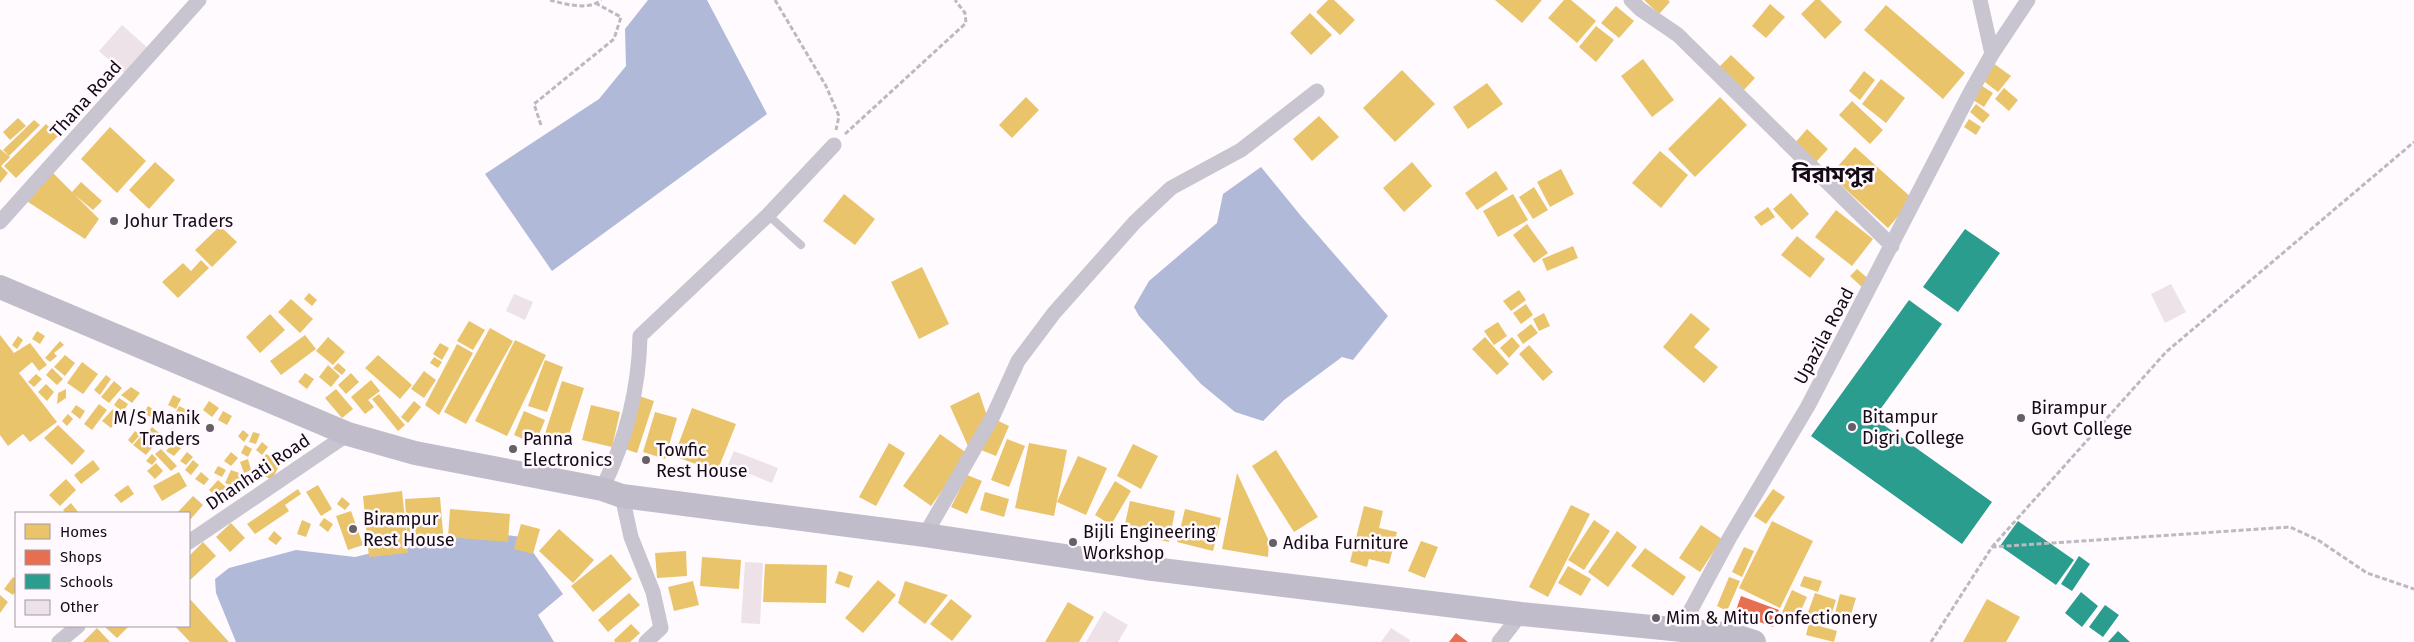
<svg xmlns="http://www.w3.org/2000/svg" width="2414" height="642" font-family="'Fira Sans','Noto Sans Bengali',sans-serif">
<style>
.water{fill:#b0b9d8}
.homes{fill:#e9c46a}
.shops{fill:#e76f51}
.schools{fill:#2a9d8f}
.building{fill:#ede2e7}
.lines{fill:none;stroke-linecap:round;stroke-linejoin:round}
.path{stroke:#bdb9c2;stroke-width:3;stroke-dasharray:5 2.5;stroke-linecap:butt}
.service{stroke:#c8c4d0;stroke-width:8}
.minor{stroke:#c8c4d0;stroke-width:15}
.primary{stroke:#c1bcca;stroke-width:24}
.poi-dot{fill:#665f67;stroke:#fff9ff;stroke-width:2}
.labels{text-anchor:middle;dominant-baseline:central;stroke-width:5;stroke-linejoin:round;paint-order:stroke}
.street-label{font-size:18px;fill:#140b15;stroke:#fff9ff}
.poi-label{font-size:18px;fill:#140b15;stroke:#fff9ff;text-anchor:start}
.district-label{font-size:22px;font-weight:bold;fill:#140b15;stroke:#fff9ff}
</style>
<rect width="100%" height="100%" fill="#fefafe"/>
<!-- water -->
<path class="water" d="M648 0H707L767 114 552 271 485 174 599 99 626 66 625 29Z
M1261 167 1301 216 1388 316 1353 360 1342 357 1284 400 1263 421 1235 412 1201 384 1139 316 1134 307 1149 281 1217 223 1223 194Z
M480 532 522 537 563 594 538 615 554 642H236L216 593 215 579 229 568 296 550 355 557 424 540Z"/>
<!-- homes -->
<path class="homes" d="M1328 0H1334L1355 20 1340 35 1316 12Z
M1495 0H1542L1522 23Z
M1564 0H1571L1596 21 1577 43 1548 18Z
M1644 0H1668L1670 2 1659 14Z
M1815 0H1820L1842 22 1825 39 1801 14Z
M1770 4 1785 17 1766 38 1752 26Z
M1886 5 1965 73 1943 99 1864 30Z
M1616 6 1634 21 1619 38 1601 23Z
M1310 13 1332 35 1311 55 1290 33Z
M1596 26 1614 40 1596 62 1579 47Z
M1731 55 1755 78 1741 93 1717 69Z
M1643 59 1674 100 1652 117 1621 76Z
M1993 63 2011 76 1998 92 1981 79Z
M1402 70 1435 104 1395 142 1363 108Z
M1864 71 1875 80 1860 100 1849 91Z
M1881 79 1905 98 1886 123 1862 104Z
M1487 83 1503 104 1468 129 1453 107Z
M1979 84 1993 93 1984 107 1970 98Z
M2004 88 2018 100 2009 111 1995 99Z
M1026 97 1039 110 1012 138 999 125Z
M1720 97 1747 125 1695 177 1668 149Z
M1852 101 1883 130 1870 144 1839 115Z
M1976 104 1990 115 1983 123 1970 112Z
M1319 116 1339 137 1312 161 1293 139Z
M18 118 26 126 10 140 3 132Z
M1969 119 1981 127 1976 135 1964 127Z
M34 120 40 125 9 156 3 150Z
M46 124 58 136 16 178 4 166Z
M110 127 146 161 117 193 81 159Z
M1807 129 1828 149 1815 163 1794 144Z
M1855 147 1913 199 1888 228 1830 175Z
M0 149 10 157 1 166 8 173 0 183Z
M1660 151 1688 175 1661 208 1632 183Z
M155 162 175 180 149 209 129 190Z
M1412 162 1432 186 1404 212 1383 188Z
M1561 169 1574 194 1550 207 1537 182Z
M1496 171 1508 189 1477 210 1465 193Z
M53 173 72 192 81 182 102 201 93 210 75 195 99 219 85 239 25 200Z
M1534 187 1548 210 1533 219 1519 197Z
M1791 193 1809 214 1792 230 1773 209Z
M844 194 875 219 855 245 823 221Z
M1513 194 1528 220 1498 237 1483 211Z
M1768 207 1775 217 1761 226 1754 217Z
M1836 210 1873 239 1852 266 1815 237Z
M1527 224 1548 253 1534 263 1513 235Z
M220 226 237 242 212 267 195 250Z
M1797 236 1825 259 1810 278 1781 255Z
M1573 246 1578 258 1547 271 1542 259Z
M201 260 209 268 178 298 162 282 183 263 191 271Z
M922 267 949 324 919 339 891 282Z
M1857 269 1871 281 1864 289 1850 276Z
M1519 290 1526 300 1511 311 1503 301Z
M309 293 317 300 312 306 304 299Z
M291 299 313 319 300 333 278 312Z
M1526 304 1533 315 1521 324 1513 313Z
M1544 313 1550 326 1539 331 1533 319Z
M1691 313 1710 329 1694 347 1718 367 1704 383 1663 347Z
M270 314 285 330 260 353 246 337Z
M469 321 485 330 473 350 457 341Z
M1498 322 1507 336 1494 345 1484 331Z
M1531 324 1538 333 1523 344 1517 335Z
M490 328 513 341 466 424 444 412Z
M37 331 45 336 40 344 32 339Z
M0 335 14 353 30 343 47 365 39 371 32 362 19 373 57 422 30 442 23 434 8 446 0 435Z
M305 335 316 349 281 375 270 361Z
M18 336 23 340 17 349 12 345Z
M328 337 345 352 333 365 316 351Z
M1485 337 1509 364 1497 375 1472 349Z
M1512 337 1520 346 1509 358 1500 348Z
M515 340 546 355 507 436 475 421Z
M60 341 64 345 54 353 57 356 50 362 45 358Z
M440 343 449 348 442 360 433 354Z
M457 344 473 353 439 415 425 405Z
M1529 345 1553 372 1543 381 1519 354Z
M65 355 75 363 65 376 54 367Z
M378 355 412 385 400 399 365 368Z
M434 357 442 362 438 368 430 363Z
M545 360 563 367 547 412 528 406Z
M82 362 98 374 83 394 67 383Z
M338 363 346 370 342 375 333 368Z
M328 365 340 376 331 387 319 377Z
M52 368 63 379 57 385 46 375Z
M424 371 436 380 424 398 411 389Z
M305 373 314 379 307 389 298 382Z
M351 373 359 382 346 394 338 385Z
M36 374 42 379 34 387 28 382Z
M106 375 111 379 100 395 94 390Z
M371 380 380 391 368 400 374 407 365 414 351 397Z
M114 381 122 388 109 403 101 397Z
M562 381 584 388 565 447 543 440Z
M46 384 54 392 47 401 38 392Z
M131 387 140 393 132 403 121 395Z
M66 389V398L57 404 58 393Z
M336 389 353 409 342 418 325 398Z
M979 392 988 419 968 446 950 406Z
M379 394 405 425 398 431 372 399Z
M173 395 181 399 176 409 168 405Z
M639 396 654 401 637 453 622 448Z
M119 398 128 404 123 412 114 405Z
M209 401 219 408 212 417 203 410Z
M414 401 421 407 408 423 401 417Z
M99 404 107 410 92 430 84 424Z
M76 405 85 411 80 419 71 412Z
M591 405 620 412 612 447 582 440Z
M148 406 156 411 152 418 144 413Z
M179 406 187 410 183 418 175 414Z
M692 408 736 424 717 472 674 456Z
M113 409 121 416 111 428 102 421Z
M190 411 199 416 193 427 184 422Z
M223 411 232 416 227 425 218 420Z
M524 411 545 420 535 444 514 435Z
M655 412 677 418 665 459 643 452Z
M68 414 73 419 67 426 62 421Z
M994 419 1009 426 996 456 981 450Z
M58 425 85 451 72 465 44 438Z
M152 427 159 433 154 440 147 433Z
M243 430 249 435 244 442 238 436Z
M135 431 140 435 132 444 128 440Z
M253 432 260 434 256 444 249 442Z
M143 434 155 444 146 455 133 445Z
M940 434 968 454 931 506 903 486Z
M167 435 173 441 168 447 162 441Z
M1007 439 1025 446 1009 487 991 480Z
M262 442 268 447 262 455 256 450Z
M173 443 181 448 174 456 166 451Z
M889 443 905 453 876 506 859 497Z
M1029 443 1067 450 1054 516 1015 508Z
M1133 444 1158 456 1141 489 1117 476Z
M245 445 252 449 248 457 241 453Z
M161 449 177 466 171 471 155 454Z
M1276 450 1318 517 1294 532 1252 466Z
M187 452 193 457 186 465 180 461Z
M231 452 238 458 231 466 224 461Z
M152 454 157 459 152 465 146 461Z
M266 454 281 462 272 480 256 471Z
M1078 456 1107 468 1086 515 1057 502Z
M248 459 251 470 244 473 240 462Z
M93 460 100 469 81 484 74 475Z
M193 460 199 465 191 475 185 470Z
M156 463 163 471 155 479 147 471Z
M218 466 226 470 222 477 214 473Z
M231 470 242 474 236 488 225 483Z
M179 472 187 486 162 501 153 486Z
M201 472 209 479 204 485 195 479Z
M1237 473 1269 541 1268 557 1222 549Z
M967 475 982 481 967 514 951 507Z
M66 479 76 490 60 506 49 495Z
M218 480 227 488 218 498 209 490Z
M1115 481 1131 491 1111 525 1095 515Z
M128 485 134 494 121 503 114 495Z
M318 485 332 509 321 516 306 492Z
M298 489 301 494 285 505 289 511 255 534 247 524Z
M1773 489 1785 497 1766 524 1754 516Z
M402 491 407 538 405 499 440 497 444 544 408 546V553L369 557 363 496Z
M985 492 1009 499 1004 517 980 510Z
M193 496 203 505 189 521V513L178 512Z
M342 497 350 504 345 510 337 504Z
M1130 501 1175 511 1169 542 1123 533Z
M71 503 78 512 77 513H66L63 510Z
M1571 505 1590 514 1548 597 1529 587Z
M1364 506 1383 511 1379 528 1397 532 1389 564 1369 559 1367 567 1350 562Z
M450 509 510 514 508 542 448 537Z
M1185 509 1221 518 1213 551 1177 542Z
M351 511 363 545 348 550 336 516Z
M324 518 333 524 328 532 319 525Z
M302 520 311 524 306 537 297 534Z
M1594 520 1610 531 1584 570 1568 560Z
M1772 521 1813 541 1780 608 1739 588Z
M231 523 245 538 230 552 216 537Z
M521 524 540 529 533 554 514 549Z
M1701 525 1722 539 1700 572 1679 558Z
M559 529 594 560 573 583 539 551Z
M274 531 282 538 276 545 268 539Z
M1617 531 1637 547 1608 587 1588 572Z
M1421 541 1438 547 1425 578 1408 571Z
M203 542 216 556 189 581V556Z
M1744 547 1754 551 1742 577 1732 572Z
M1645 548 1686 577 1673 596 1631 566Z
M686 551 687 576 657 578 655 553Z
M611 554 632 579 593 612 571 586Z
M702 557 741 560 739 589 700 586Z
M765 564 827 565 826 603 763 602Z
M1568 566 1591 579 1581 596 1558 583Z
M839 571 853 576 849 588 835 583Z
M1804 576 1822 581 1818 592 1800 586Z
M13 577 16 579V591L13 595 4 589Z
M1729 577 1740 581 1727 611 1717 606Z
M878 580 896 595 863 633 845 618Z
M693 581 699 605 674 611 668 587Z
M905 581 948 595 925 624 898 603Z
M1792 590 1807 597 1795 623 1780 617Z
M629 593 640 605 608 632 598 620Z
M1815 593 1836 600 1828 625 1806 618Z
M1840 594 1856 598 1849 621 1834 617Z
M0 595 8 602 0 613Z
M189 598 229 642H190L175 626H189Z
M951 599 972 616 952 641 930 624Z
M1987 599 2020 617 2006 642H1963Z
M1068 602 1094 617 1079 642H1045Z
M1809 623 1837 631 1834 642 1806 635Z
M631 624 640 633 630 642H615L614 640Z
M104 626H129L117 638Z
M97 628 110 642H83Z"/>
<!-- shops -->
<path class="shops" d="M1741 596 1779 610 1773 627 1735 613Z
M1456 633 1468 642H1449Z"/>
<!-- schools -->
<path class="schools" d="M1965 229 2000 253 1958 312 1923 287Z
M1909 300 1942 324 1874 418 1992 502 1962 544 1811 436Z
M2018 521 2074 560 2056 585 2000 546Z
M2079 556 2090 564 2072 591 2061 584Z
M2081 592 2098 606 2082 627 2065 613Z
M2105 605 2119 615 2103 637 2089 627Z
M2118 631 2130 642H2108Z"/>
<!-- building -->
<path class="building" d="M122 25 148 48 125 74 99 51Z
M2171 284 2186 312 2165 323 2151 294Z
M514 294 533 302 525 320 506 311Z
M734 451 778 468 772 483 728 465Z
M745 562 763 563 760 624 741 623Z
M1104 611 1128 625 1118 642H1086Z
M1391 628 1410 640 1409 642H1381Z"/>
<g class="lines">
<!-- path -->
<path class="path" d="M550 0C565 4 588 11 601 0
M775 0 826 86 839 116 836 130
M541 125 534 104 614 39 621 17 597 4
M845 134 966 23 965 13 955 0
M1992 547 2166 352 2414 142
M1931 642 1992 547 2290 527 2318 540 2367 573 2414 589"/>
<!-- service -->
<path class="service" d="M768 215 801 245"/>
<!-- minor -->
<path class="minor" d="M1631 0 1640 9 1678 35 1892 246
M1980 0 1992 54
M0 222 199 0
M602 489C626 440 639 390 640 336L768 215 834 145
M622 496 631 537 653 592 661 628 646 642
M925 535 993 416 1018 361 1054 313 1135 222 1171 188 1241 150 1317 91
M189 542 348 434
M1680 630 1730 537 1808 406 1970 93 1992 54 2028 0
M59 642 78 626
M1499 642 1521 614"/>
<!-- primary -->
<path class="primary" d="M0 287 348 434 415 453 602 489 622 496 925 535 1145 568 1521 614 1732 635 1754 642"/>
</g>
<!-- markers -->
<g class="poi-dot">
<circle cx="114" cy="221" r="5"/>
<circle cx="2021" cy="418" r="5"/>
<circle cx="1852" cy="427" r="5"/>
<circle cx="210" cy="428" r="5"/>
<circle cx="513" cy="449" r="5"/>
<circle cx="646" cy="460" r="5"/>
<circle cx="353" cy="529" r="5"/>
<circle cx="1073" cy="542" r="5"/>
<circle cx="1273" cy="543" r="5"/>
<circle cx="1656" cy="618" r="5"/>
</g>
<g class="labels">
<!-- street labels -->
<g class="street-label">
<text transform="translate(86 99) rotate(-48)">Thana Road</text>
<text transform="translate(1824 336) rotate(-62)">Upazila Road</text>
<text transform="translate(258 472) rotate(-34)">Dhanhati Road</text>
</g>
<!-- poi labels -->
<g class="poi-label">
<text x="124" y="221">Johur Traders</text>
<text x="2031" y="408">Birampur<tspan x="2031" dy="21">Govt College</tspan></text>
<text x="1862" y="417">Bitampur<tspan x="1862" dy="21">Digri College</tspan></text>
<text x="200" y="418" text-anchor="end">M/S Manik<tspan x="200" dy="21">Traders</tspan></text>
<text x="523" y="439">Panna<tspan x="523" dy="21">Electronics</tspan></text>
<text x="656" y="450">Towfic<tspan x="656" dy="21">Rest House</tspan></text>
<text x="363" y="519">Birampur<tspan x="363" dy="21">Rest House</tspan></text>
<text x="1083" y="532">Bijli Engineering<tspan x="1083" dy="21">Workshop</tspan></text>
<text x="1283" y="543">Adiba Furniture</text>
<text x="1666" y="618">Mim &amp; Mitu Confectionery</text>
</g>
<!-- district labels -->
<g class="district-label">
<text x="1833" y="174">বিরামপুর</text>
</g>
</g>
<!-- legend -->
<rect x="15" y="512" width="175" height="115" fill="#fff9ff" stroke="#a19aa1"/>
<rect x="25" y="524" width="25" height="15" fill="#e9c46a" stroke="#a19aa1"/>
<text x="60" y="537" font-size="15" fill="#140b15">Homes</text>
<rect x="25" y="550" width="25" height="15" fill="#e76f51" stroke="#a19aa1"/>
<text x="60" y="562" font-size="15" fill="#140b15">Shops</text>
<rect x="25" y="574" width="25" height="15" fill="#2a9d8f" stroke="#a19aa1"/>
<text x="60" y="587" font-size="15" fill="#140b15">Schools</text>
<rect x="25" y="600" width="25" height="15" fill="#ede2e7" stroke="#a19aa1"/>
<text x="60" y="612" font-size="15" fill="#140b15">Other</text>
</svg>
